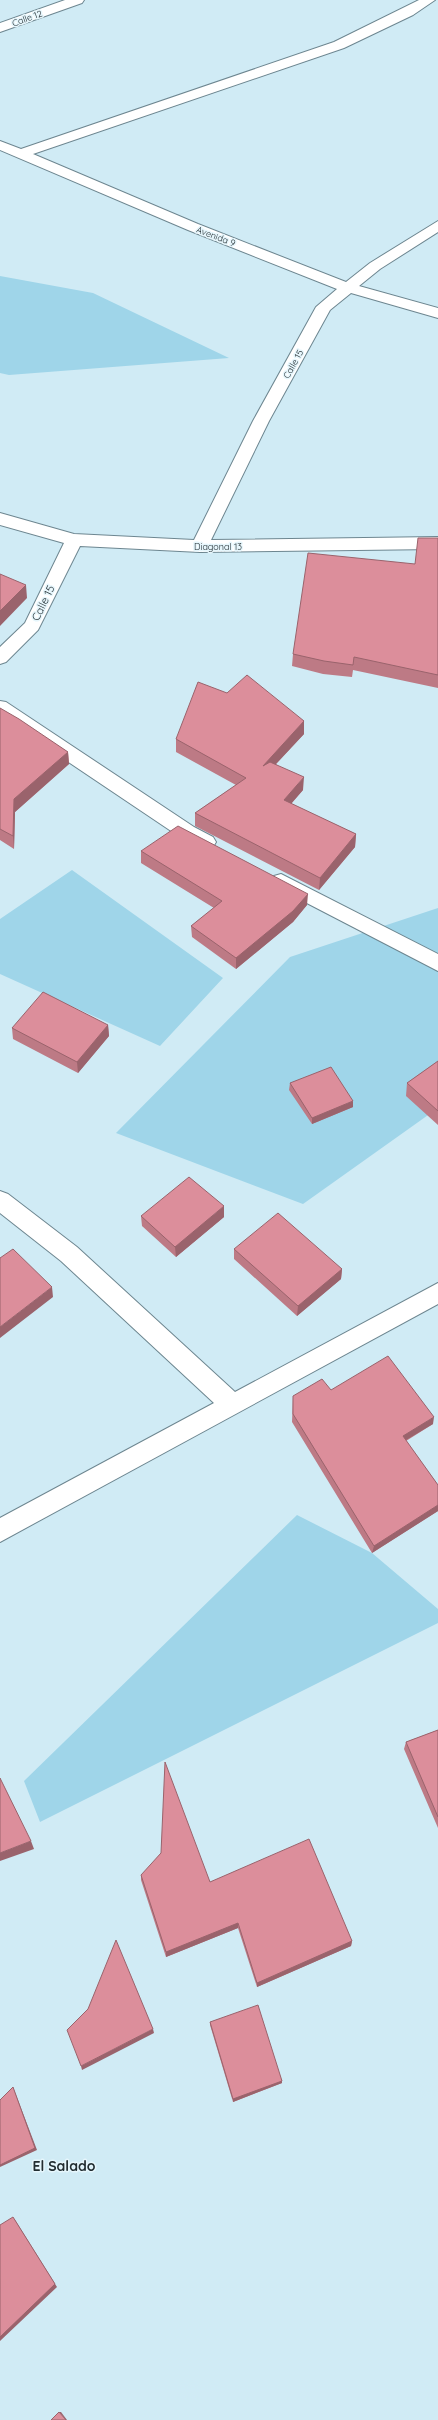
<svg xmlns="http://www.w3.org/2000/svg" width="438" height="2420" font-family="Quicksand,sans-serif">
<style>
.green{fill:#9fd5e9}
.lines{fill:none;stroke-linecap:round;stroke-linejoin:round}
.minor-casing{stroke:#6d8690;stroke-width:2}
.minor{fill:#fff;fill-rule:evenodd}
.wall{fill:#bd7a85}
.shaded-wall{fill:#9a636c}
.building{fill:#dc8e9b;stroke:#9a636c}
.labels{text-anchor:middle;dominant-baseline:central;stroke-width:3;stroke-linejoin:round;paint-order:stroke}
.far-street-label{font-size:9px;fill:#222d31;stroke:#e6f6fc}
.street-label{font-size:11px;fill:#222d31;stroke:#e6f6fc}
.near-neighbourhood-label{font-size:14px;font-weight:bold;fill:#222d31;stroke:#e6f6fc}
</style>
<rect width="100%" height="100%" fill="#d0ebf5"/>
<!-- green -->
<path class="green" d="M0 276 93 293 229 358 9 375 0 373Z
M72 870 223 978 160 1046 0 974V919Z
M438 908V1108L303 1204 116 1133 290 957Z
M297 1515 372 1553 438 1609V1623L40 1822 24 1781Z"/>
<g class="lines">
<!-- minor casing -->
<g class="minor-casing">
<path id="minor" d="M65 0H84L82 3 0 32V23Z
M419 0H435L413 15 344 48 33 154 198 224 346 282 370 263 438 221V232L380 269 359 286 438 308V318L351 293 330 310 269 421 211 540 438 537V549L200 552 80 546 38 630 6 662 0 664V647L25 623 64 543 0 525V513L74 534 194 540 253 421 316 307 337 289 188 230 0 150V141L21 149 334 42Z
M0 701 6 702 194 827 213 837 216 842 213 847C201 851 191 843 180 837L0 716Z
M281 874 438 954V971L274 886 271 881 274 876Z
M0 1191 8 1194 77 1247 235 1392 438 1283V1304L0 1542V1518L214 1403 61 1261 0 1213Z"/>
</g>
<!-- minor -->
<use href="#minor" class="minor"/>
</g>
<!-- wall -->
<path class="wall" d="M438 538V688L353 670 352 677 323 674 292 666 293 654 415 564Z
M0 708 68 752 69 764 15 812 14 849 0 840Z
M304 721V734L276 764 303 790 291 804 356 834 355 847 319 890 195 826V813L236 785 176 752V739Z
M141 851 307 905 293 922 236 969 192 937 191 926 214 908 141 863Z
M108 1025 109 1036 78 1073 13 1039 12 1028Z
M438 1061V1125L406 1096 407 1083Z
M290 1083 353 1107 312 1124 289 1090Z
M141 1216 224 1217 176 1257 142 1226Z
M234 1249 342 1269 341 1279 297 1316 234 1259Z
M331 1390 433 1424 406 1441 438 1485V1511L372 1553 292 1422 293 1396Z
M438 1730V1828L404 1749 406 1742Z
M141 1875 210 1882 352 1941 351 1946 257 1987 238 1928 166 1957 141 1880Z
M210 2022 282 2081V2083L233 2102 210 2025Z"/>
<!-- shaded-wall -->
<path class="shaded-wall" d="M26 585 27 598 0 626V611Z
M304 721V734L262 779 263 766Z
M68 752 69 764 15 812 14 849 13 836 14 799Z
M304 777 303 790 283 813 284 800Z
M356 834 355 847 319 890 320 878Z
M308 894 307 905 293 922 236 969V958Z
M108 1025 109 1036 78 1073 77 1062Z
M353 1101V1107L312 1124V1118Z
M224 1206V1217L176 1257 175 1247Z
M342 1269 341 1279 297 1316 298 1306Z
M52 1287 53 1297 0 1338V1327Z
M434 1417 433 1424 401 1443 403 1436Z
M438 1505V1511L372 1553 374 1546Z
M31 1841 34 1849 0 1861V1853Z
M238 1923V1928L166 1957V1952Z
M352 1941 351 1946 257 1987V1983Z
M153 2029 154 2033 82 2070 81 2066Z
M282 2081V2083L233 2102V2099Z
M13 2087 37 2150 0 2167V2165Z
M15 2220 57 2287 0 2341V2337Z
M59 2412H61L67 2420H66Z"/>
<!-- building -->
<path class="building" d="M418 538H438V675L354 657 353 665 324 661 293 654 308 553 415 564Z
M0 574 26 585 0 611Z
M247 675 304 721 263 766 270 762 304 777 284 800 356 834 320 878 195 813 246 778 176 739 198 682 227 693Z
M0 708 19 719 68 752 14 799 13 836 0 829Z
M178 826 308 894 293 911 236 958 191 926 222 901 141 851Z
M43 992 108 1025 77 1062 12 1028Z
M438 1061V1111L407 1083Z
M331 1067 353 1101 312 1118 290 1083Z
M189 1177 224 1206 175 1247 141 1216Z
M278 1213 342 1269 298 1306 234 1249Z
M13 1249 52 1287 0 1327V1258Z
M388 1356 434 1417 403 1436 438 1485V1505L374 1546 293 1414V1396L322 1379 331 1390Z
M438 1730V1817L406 1742Z
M165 1762 210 1882 309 1839 352 1941 257 1983 238 1923 166 1952 141 1875 161 1853Z
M0 1778 31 1841 0 1853Z
M116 1940 153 2029 81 2066 67 2030 88 2009Z
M258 2005 282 2081 233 2099 210 2022Z
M13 2087 35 2148 0 2165V2100Z
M13 2217 55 2284 0 2337V2225Z
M59 2412 66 2420H51Z"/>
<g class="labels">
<!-- far-street labels -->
<g class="far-street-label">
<text transform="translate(27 18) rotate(-20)">Calle 12</text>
<text transform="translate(216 236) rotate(21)">Avenida 9</text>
<text transform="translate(293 364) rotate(-61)">Calle 15</text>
<text x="218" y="546">Diagonal 13</text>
</g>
<!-- street labels -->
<g class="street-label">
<text transform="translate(43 603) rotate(-64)">Calle 15</text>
</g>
<!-- near-neighbourhood labels -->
<g class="near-neighbourhood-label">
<text x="64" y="2166">El Salado</text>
</g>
</g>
</svg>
